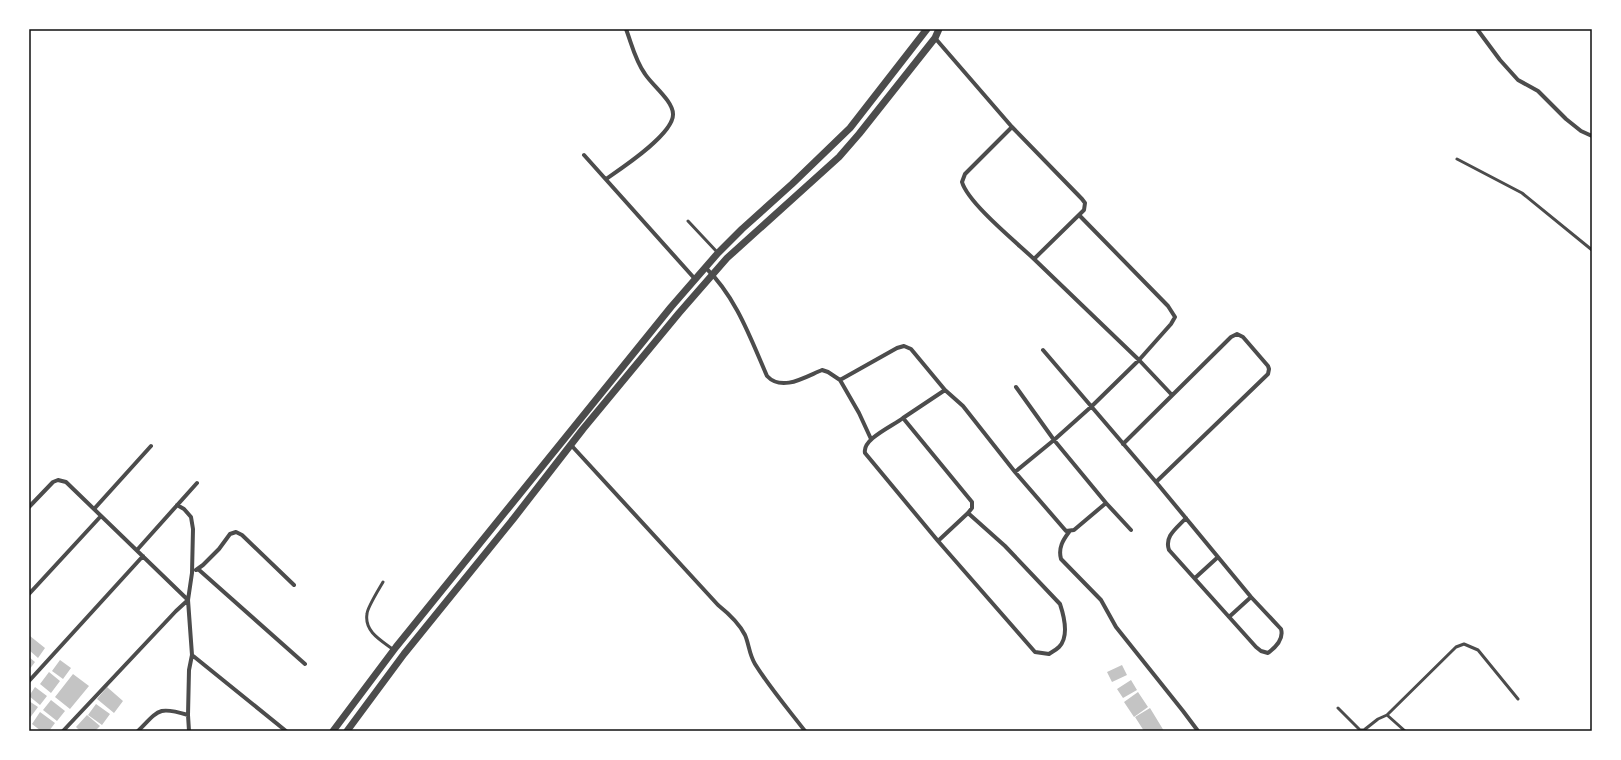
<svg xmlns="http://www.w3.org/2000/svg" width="1621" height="760" font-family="'Fira Sans Condensed',sans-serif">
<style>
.building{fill:#c4c4c4}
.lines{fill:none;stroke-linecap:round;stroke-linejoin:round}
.service{stroke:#4c4c4c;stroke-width:3}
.minor{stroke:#4c4c4c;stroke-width:4}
.tertiary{stroke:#4c4c4c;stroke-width:7}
.neatline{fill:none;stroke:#111;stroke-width:1.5}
</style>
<rect width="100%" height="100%" fill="#fff"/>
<!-- building -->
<path class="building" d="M30 636 45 648 38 658 29 650Z
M29 657 35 662 29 670Z
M60 660 71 668 63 679 52 671Z
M1122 665 1127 675 1112 682 1107 672Z
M49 672 60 681 51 693 40 684Z
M73 674 89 686 70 709 55 697Z
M1131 680 1137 690 1123 698 1117 689Z
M35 687 47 696 40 705 29 696Z
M107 687 123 701 114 713 97 699Z
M1138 692 1148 707 1134 717 1124 702Z
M51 700 65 711 57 721 43 710Z
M29 701 38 707 29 719Z
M96 704 110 714 102 725 88 715Z
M1150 708 1164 731H1144L1135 717Z
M40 712 55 723 49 731H41L32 724Z
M87 715 100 726 95 731H80L76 727Z"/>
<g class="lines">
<!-- service -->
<path class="service" d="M1457 159 1522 193 1592 250
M688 221 718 253
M383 582C379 589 367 608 367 614 364 632 382 641 394 650
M1338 708 1360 730H1364L1378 719 1387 715 1405 731
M1387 715 1456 647 1464 644 1478 650 1518 699"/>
<!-- minor -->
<path class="minor" d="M1477 29 1500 60 1518 80 1538 91 1566 119 1581 131 1592 136
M935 38 1012 127 1082 199 1085 203 1084 210 1034 259 1139 360 1172 395
M1012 127 965 174 962 182C968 203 1016 242 1034 259
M584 155 695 279
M606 179C622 168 674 134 673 114 673 101 652 85 645 74 635 60 632 45 626 29
M705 267C736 297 750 337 767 376 782 392 805 377 822 370L828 372 840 380 897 348 904 346 911 349 945 390 963 406 1015 472 1054 440 1092 406 1139 360 1171 324 1175 317 1168 306 1079 215
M1043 350 1156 482 1251 597 1281 629C1284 639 1276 647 1268 653L1261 651 1256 647 1169 550C1164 536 1177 528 1186 518
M840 380 859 413 871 439
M903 418C893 426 862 439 865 453L938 541 1035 652 1049 654C1052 652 1056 650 1059 647 1069 637 1064 616 1060 604L1005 546 968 513
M1123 444 1231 337 1237 334 1243 337 1268 366 1269 369 1268 374 1156 482
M571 445 718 605C728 613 739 623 745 635 749 644 749 654 755 664 770 688 788 709 805 731
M1015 472 1066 531 1074 530 1106 503 1054 440 1016 387
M1106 503 1131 530
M177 505 184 509 191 517 193 529 192 573 188 600 192 655 189 670 188 715 189 731
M29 507 53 482 58 480 66 482 188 600
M94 509 151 446
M1069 532C1063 540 1058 548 1061 559L1101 600 1116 627 1183 711 1198 731
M938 541 968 513 972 508V502L903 418 945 390
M137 550 197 483
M198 569 305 664
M196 570 203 565 219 549 230 534 236 532 242 535 294 585
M1195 578 1218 557
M29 594 101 516
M1229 617 1251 597
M192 655 286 731
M29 681 143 556
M63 731 176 611 188 600
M138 731C159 710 158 706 188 715"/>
<!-- tertiary -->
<path class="tertiary" d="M333 731 396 647 671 307 718 253 742 229 792 184 850 128 927 29
M347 731 404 654 514 518 583 429 679 313 727 258 839 157 859 134 935 38 939 29"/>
</g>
<!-- border -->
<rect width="1621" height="760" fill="none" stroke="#ffffff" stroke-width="60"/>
<rect x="30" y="30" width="1561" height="700" class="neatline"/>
</svg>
